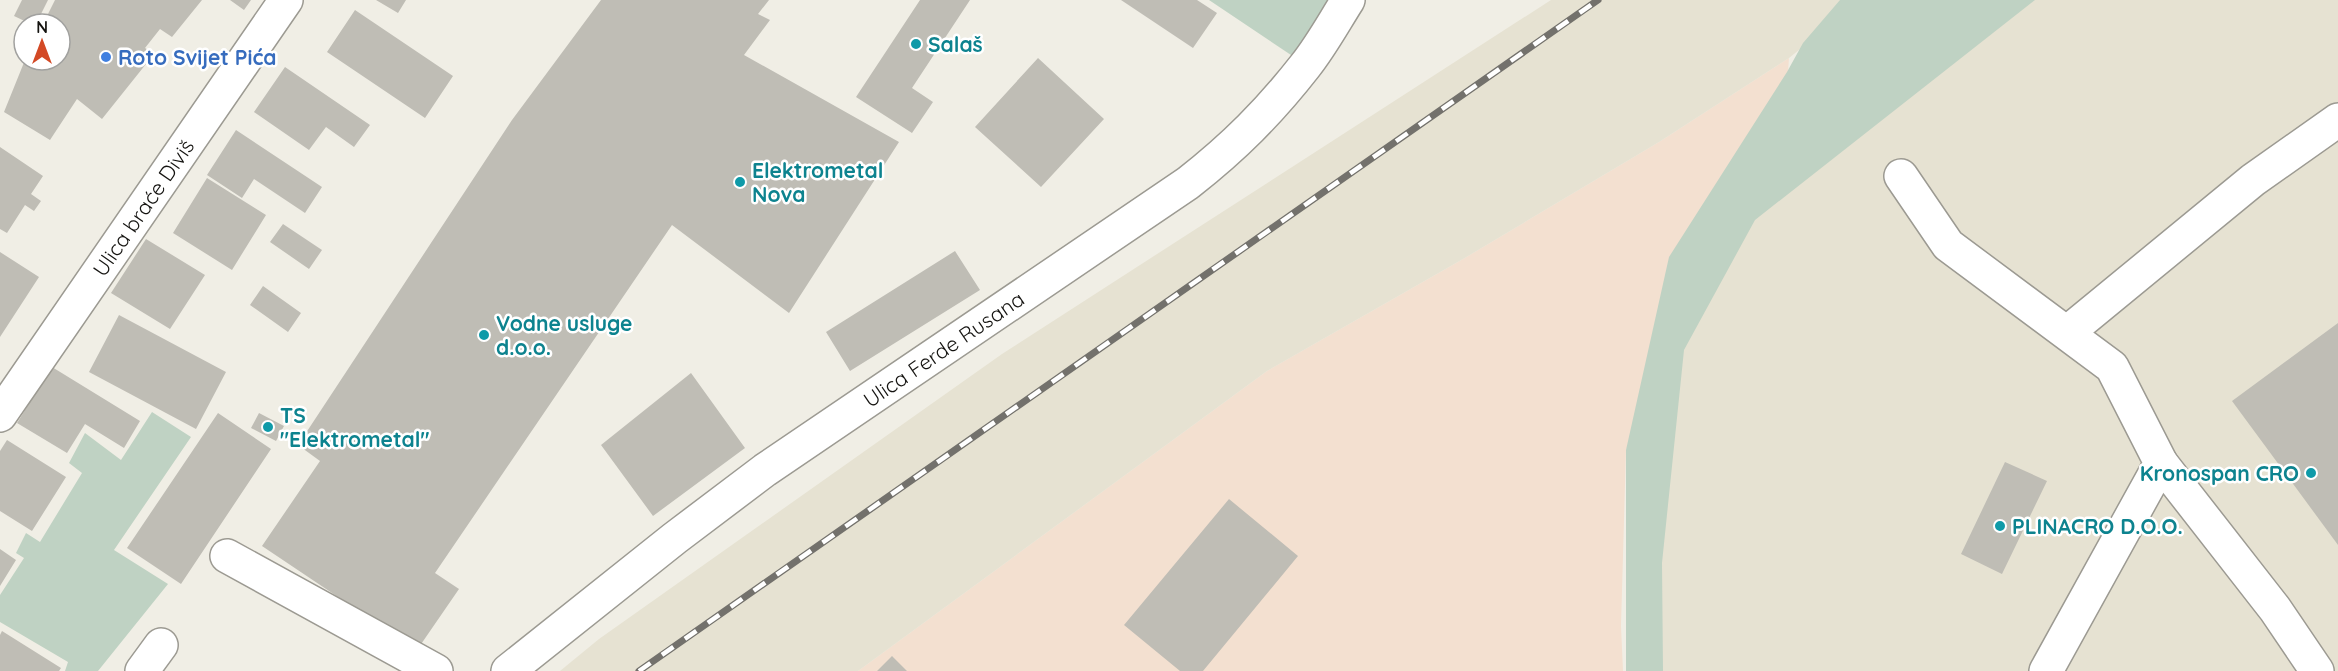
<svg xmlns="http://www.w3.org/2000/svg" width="2338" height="671" font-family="Quicksand,sans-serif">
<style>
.commercial{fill:#f3e0d0}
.built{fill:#e6e2d2}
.green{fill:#bfd2c3}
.building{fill:#bfbdb5}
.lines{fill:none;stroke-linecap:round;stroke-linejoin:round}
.minor-casing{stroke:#9c9a92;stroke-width:36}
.minor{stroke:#fff;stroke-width:33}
.rail-casing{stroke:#73716c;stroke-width:7}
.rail{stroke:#fff;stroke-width:4.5;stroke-dasharray:14;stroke-linecap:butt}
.culture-dot{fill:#0f9aa8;stroke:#fff;stroke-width:2}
.shop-dot{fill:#3f7fe0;stroke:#fff;stroke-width:2}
.labels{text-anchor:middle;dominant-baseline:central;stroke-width:5;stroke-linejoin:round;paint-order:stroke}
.culture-label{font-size:21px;font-weight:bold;fill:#0d838f;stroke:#fff;text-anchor:start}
.shop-label{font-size:21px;font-weight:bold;fill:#366cbe;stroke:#fff;text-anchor:start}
.street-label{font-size:21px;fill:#141310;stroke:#fff}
</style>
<rect width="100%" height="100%" fill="#f0eee5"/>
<!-- commercial -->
<path class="commercial" d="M1789 58 1788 72 1626 450 1621 626 1623 671H858L1267 371 1463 259 1659 142Z"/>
<!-- built -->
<path class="built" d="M1551 0H1861L1789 58 1659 142 1463 259 1267 371 858 671H560L599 639 1002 354Z
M1887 0H2338V671H1645L1662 353Z"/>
<!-- green -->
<path class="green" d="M1209 0H1348L1306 65Z
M1840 0H2035L1755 220 1684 350 1662 563 1663 671H1626V450L1669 257 1787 72 1803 43Z
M152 412 191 437 114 550 168 584 98 671H65L68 662 0 622V595L24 558 16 553 26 533 40 542 82 473 69 463 85 433 121 460Z"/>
<!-- building -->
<path class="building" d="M22 0H48L36 24H31L14 16Z
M55 0H202L172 37 160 29 145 48 154 54 102 119 77 99 50 140 4 112 25 60H60V24H43Z
M230 0H251L244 10Z
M376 0H406L398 13Z
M601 0H769L758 14 770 20 744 55 899 142 789 313 672 225 435 573 459 589 417 650 262 546 320 461 298 445 512 120Z
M920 0H970L912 88 933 102 912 133 856 97Z
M1121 0H1197L1217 13 1193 48Z
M355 10 453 76 425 118 327 52Z
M1038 58 1104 119 1041 187 975 127Z
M285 67 370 125 354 147 326 127 309 150 254 112Z
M236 130 322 187 305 213 254 179 242 198 207 175Z
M0 147 43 176 31 194 41 201 34 211 25 205 7 233 0 229Z
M207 178 266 215 232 270 173 233Z
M283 224 322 250 309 269 270 242Z
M146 239 205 275 170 329 111 293Z
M955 251 980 290 850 371 826 332Z
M0 252 39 277 0 337Z
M263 286 301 313 288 332 250 305Z
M119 315 226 372 196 429 89 372Z
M2338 323V545L2232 401Z
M52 367 140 421 124 448 85 424 67 453 17 423Z
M691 373 745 448 653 516 601 445Z
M218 413 271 449 181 584 127 548Z
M259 413 284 426 276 441 251 428Z
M7 440 66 477 32 531 0 511V451Z
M2005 462 2047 481 2002 574 1961 554Z
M1229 499 1298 556 1203 671H1180L1124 625Z
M0 549 16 560 0 586Z
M2 631 61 668 59 671H0V635Z
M892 656 907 671H877Z"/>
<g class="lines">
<!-- minor casing -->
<g class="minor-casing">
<g id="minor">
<path d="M1901 176 1948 245 2112 367 2161 463 2046 671"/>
<path d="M2068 332 2253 180 2338 120"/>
<path id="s1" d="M0 415 286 0"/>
<path d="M2161 463 2275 609 2317 671"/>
<path d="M227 556 436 671"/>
<path d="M142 671 161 645"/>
<path id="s2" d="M508 671 675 538 765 470 1188 183C1234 147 1269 112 1305 66 1321 46 1334 22 1348 0"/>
</g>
</g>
<!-- minor -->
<use href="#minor" class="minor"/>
<!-- rail casing -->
<g class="rail-casing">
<path id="rail" d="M639 671 1598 0"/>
</g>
<!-- rail -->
<use href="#rail" class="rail"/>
</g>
<!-- markers -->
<g class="culture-dot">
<circle cx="916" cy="44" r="6"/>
<circle cx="740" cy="182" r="6"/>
<circle cx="484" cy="335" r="6"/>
<circle cx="268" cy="427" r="6"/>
<circle cx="2311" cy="473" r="6"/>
<circle cx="2000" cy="526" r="6"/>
</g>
<circle class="shop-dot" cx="106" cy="57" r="6"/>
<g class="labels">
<!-- culture labels -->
<g class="culture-label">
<text x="928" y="44">Salaš</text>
<text x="752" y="170">Elektrometal<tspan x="752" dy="24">Nova</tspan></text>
<text x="496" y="323">Vodne usluge<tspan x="496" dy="24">d.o.o.</tspan></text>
<text x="280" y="415">TS<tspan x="280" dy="24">"Elektrometal"</tspan></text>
<text x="2299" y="473" text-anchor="end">Kronospan CRO</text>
<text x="2012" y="526">PLINACRO D.O.O.</text>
</g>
<!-- shop labels -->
<g class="shop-label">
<text x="118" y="57">Roto Svijet Pića</text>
</g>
<!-- street labels -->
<g class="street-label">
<text stroke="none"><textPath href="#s1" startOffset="252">Ulica braće Diviš</textPath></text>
<text stroke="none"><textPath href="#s2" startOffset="542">Ulica Ferde Rusana</textPath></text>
</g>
</g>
<!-- north arrow -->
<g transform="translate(42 42)"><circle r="28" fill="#ffffff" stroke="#a1a19f" stroke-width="1.5"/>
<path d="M0-4.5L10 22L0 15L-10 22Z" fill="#d34925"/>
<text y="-9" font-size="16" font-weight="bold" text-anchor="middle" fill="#141310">N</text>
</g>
</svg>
